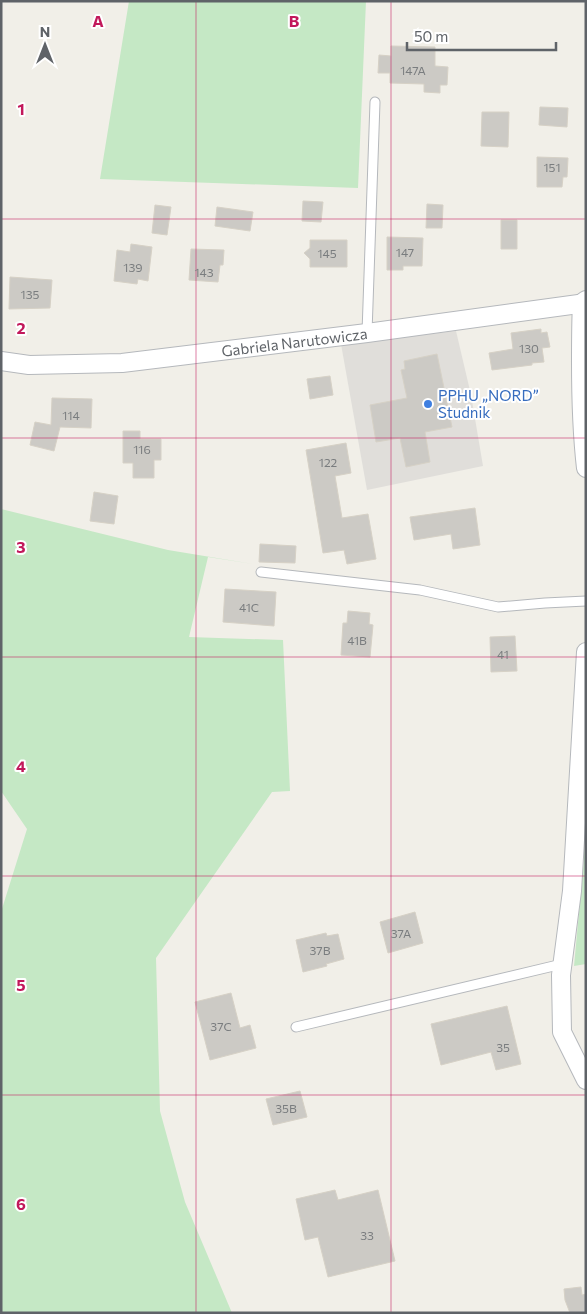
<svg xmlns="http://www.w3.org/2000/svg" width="587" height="1314" font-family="Commissioner,sans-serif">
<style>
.industrial{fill:#e0deda}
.green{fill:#c5e8c5}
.building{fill:#cccac5;stroke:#d6d1c6}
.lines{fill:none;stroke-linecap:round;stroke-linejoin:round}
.service-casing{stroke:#b5b8bc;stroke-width:11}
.minor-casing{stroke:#b5b8bc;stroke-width:20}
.service{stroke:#fff;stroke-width:9}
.minor{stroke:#fff;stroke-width:18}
.grid{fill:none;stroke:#c2185b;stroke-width:1;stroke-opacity:0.55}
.shop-dot{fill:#3f7fe0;stroke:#fff;stroke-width:2}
.labels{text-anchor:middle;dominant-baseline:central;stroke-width:4;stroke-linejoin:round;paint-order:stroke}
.number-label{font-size:12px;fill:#7a7d7f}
.street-label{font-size:15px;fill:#5f6368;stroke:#fff}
.shop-label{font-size:15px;fill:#366cbe;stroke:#fff;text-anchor:start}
.grid-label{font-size:16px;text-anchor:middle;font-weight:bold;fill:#c2185b;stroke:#fff;stroke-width:4;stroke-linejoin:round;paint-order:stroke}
</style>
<rect width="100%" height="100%" fill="#f1efe8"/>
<!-- industrial -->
<path class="industrial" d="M456 331 471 395 483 466 367 490 341 344Z"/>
<!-- green -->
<path class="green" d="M129 1H366L358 188 100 179Z
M1 509 168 550 253 564 208 557 189 637 283 640 290 791 272 792 156 958 160 1111 185 1202 232 1313H1V912L27 829 1 791Z
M586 837V964L574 966Z"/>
<!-- building -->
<path class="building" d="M391 46 435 47V66L448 67 447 85H440V93L424 92V84L390 83V73H378L379 55 391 56Z
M540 107 568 108 567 127 539 125Z
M482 112H509L508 147 481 146Z
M537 157 568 158 567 177H563L562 187H537Z
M303 201 323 202 321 222 302 221Z
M427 204 443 205 442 228H426Z
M155 205 171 207 167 235 152 233Z
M217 207 253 212 250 231 215 226Z
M501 220H517V249H501Z
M387 237 423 238 422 266H403V270H387Z
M310 240H347V267H310V259L304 253 310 248Z
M131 244 152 247 148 281 138 279 137 284 114 281 117 250 130 252Z
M191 249 224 250 223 265H220L218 282 189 280Z
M10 277 52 280 50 308 9 309Z
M541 329V333L547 332 550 347 542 348 544 362 532 363V365L492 370 489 353 513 349 511 333Z
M437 354 452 427 425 432 430 462 406 467 400 438 376 442 370 405 407 398 401 370 405 369 404 361Z
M330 376 333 395 310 399 307 379Z
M52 398 92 399 91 428 60 427 54 451 30 445 35 422 51 425Z
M123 431H140V439H161V460H154V478H133V463H123Z
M346 443 351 473 335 476 342 518 368 514 376 559 347 564 344 550 323 553 306 450Z
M94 492 118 496 114 524 90 521Z
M475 508 480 545 453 549 451 534 414 540 410 517Z
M260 544 296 546 295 563 259 562Z
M225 589 276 592 274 626 223 622Z
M348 611 370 613 369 624 373 625 370 657 341 655 343 623H347Z
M515 636 517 671 491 672 490 637Z
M415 912 423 943 388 953 380 922Z
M326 933 327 936 338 934 344 959 326 964 327 966 303 972 296 940Z
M231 993 240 1028 250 1025 256 1048 210 1060 195 1002Z
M507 1006 521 1064 496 1070 491 1052 441 1065 431 1024Z
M300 1091 307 1117 273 1125 266 1099Z
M335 1190 338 1200 378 1190 395 1261 328 1277 318 1237 305 1240 296 1199Z
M581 1287 582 1295 586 1294V1313H570L565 1300 564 1289Z"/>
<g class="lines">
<!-- service casing -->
<g class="service-casing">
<path id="service" d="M367 333 375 102
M261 572 420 590 498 607 545 603 586 601
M296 1027 562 964"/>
</g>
<!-- minor casing -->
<g class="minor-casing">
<g id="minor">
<path d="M586 300 582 303C581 323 581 343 581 362 581 398 582 433 586 468"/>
<path id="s1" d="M1 361 29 365 122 363 367 333 586 303"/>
<path d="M586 652 572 891 561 975 562 1032 586 1080"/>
</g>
</g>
<!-- service -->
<use href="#service" class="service"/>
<!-- minor -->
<use href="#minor" class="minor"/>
</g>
<!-- grid -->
<path class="grid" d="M196 1V1313M391 1V1313M1 219H586M1 438H586M1 657H586M1 876H586M1 1095H586"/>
<!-- markers -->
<circle class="shop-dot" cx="428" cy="404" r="5"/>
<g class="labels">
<!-- number labels -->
<g class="number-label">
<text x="413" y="70">147A</text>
<text x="552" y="167">151</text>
<text x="405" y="252">147</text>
<text x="327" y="253">145</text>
<text x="133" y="267">139</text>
<text x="204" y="272">143</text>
<text x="30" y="294">135</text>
<text x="529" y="348">130</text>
<text x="71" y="415">114</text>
<text x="142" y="449">116</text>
<text x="328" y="462">122</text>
<text x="249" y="607">41C</text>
<text x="357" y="640">41B</text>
<text x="503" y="654">41</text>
<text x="401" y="933">37A</text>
<text x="320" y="950">37B</text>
<text x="221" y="1026">37C</text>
<text x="503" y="1047">35</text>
<text x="286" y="1108">35B</text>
<text x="367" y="1235">33</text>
</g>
<!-- street labels -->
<g class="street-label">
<text stroke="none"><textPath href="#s1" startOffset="295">Gabriela Narutowicza</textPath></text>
</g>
<!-- shop labels -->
<g class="shop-label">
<text x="438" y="395">PPHU „NORD”<tspan x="438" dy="17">Studnik</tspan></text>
</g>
</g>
<g class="grid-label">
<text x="98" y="27">A</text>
<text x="294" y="27">B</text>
<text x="21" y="115">1</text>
<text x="21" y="334">2</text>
<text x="21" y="553">3</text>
<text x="21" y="772">4</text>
<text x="21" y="991">5</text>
<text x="21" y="1210">6</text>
</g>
<!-- border -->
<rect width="587" height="1314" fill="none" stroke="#5f6368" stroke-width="5"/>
<!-- north arrow -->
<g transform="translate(45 45)" stroke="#ffffff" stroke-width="4" paint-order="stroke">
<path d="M0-4L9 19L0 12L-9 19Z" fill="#5f6368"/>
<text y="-8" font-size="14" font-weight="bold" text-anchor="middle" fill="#5f6368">N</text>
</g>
<!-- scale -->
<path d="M407 42v8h149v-8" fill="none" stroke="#5f6368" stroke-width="2.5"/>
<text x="414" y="42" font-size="15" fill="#5f6368" stroke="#ffffff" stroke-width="4" paint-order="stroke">50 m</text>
</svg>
